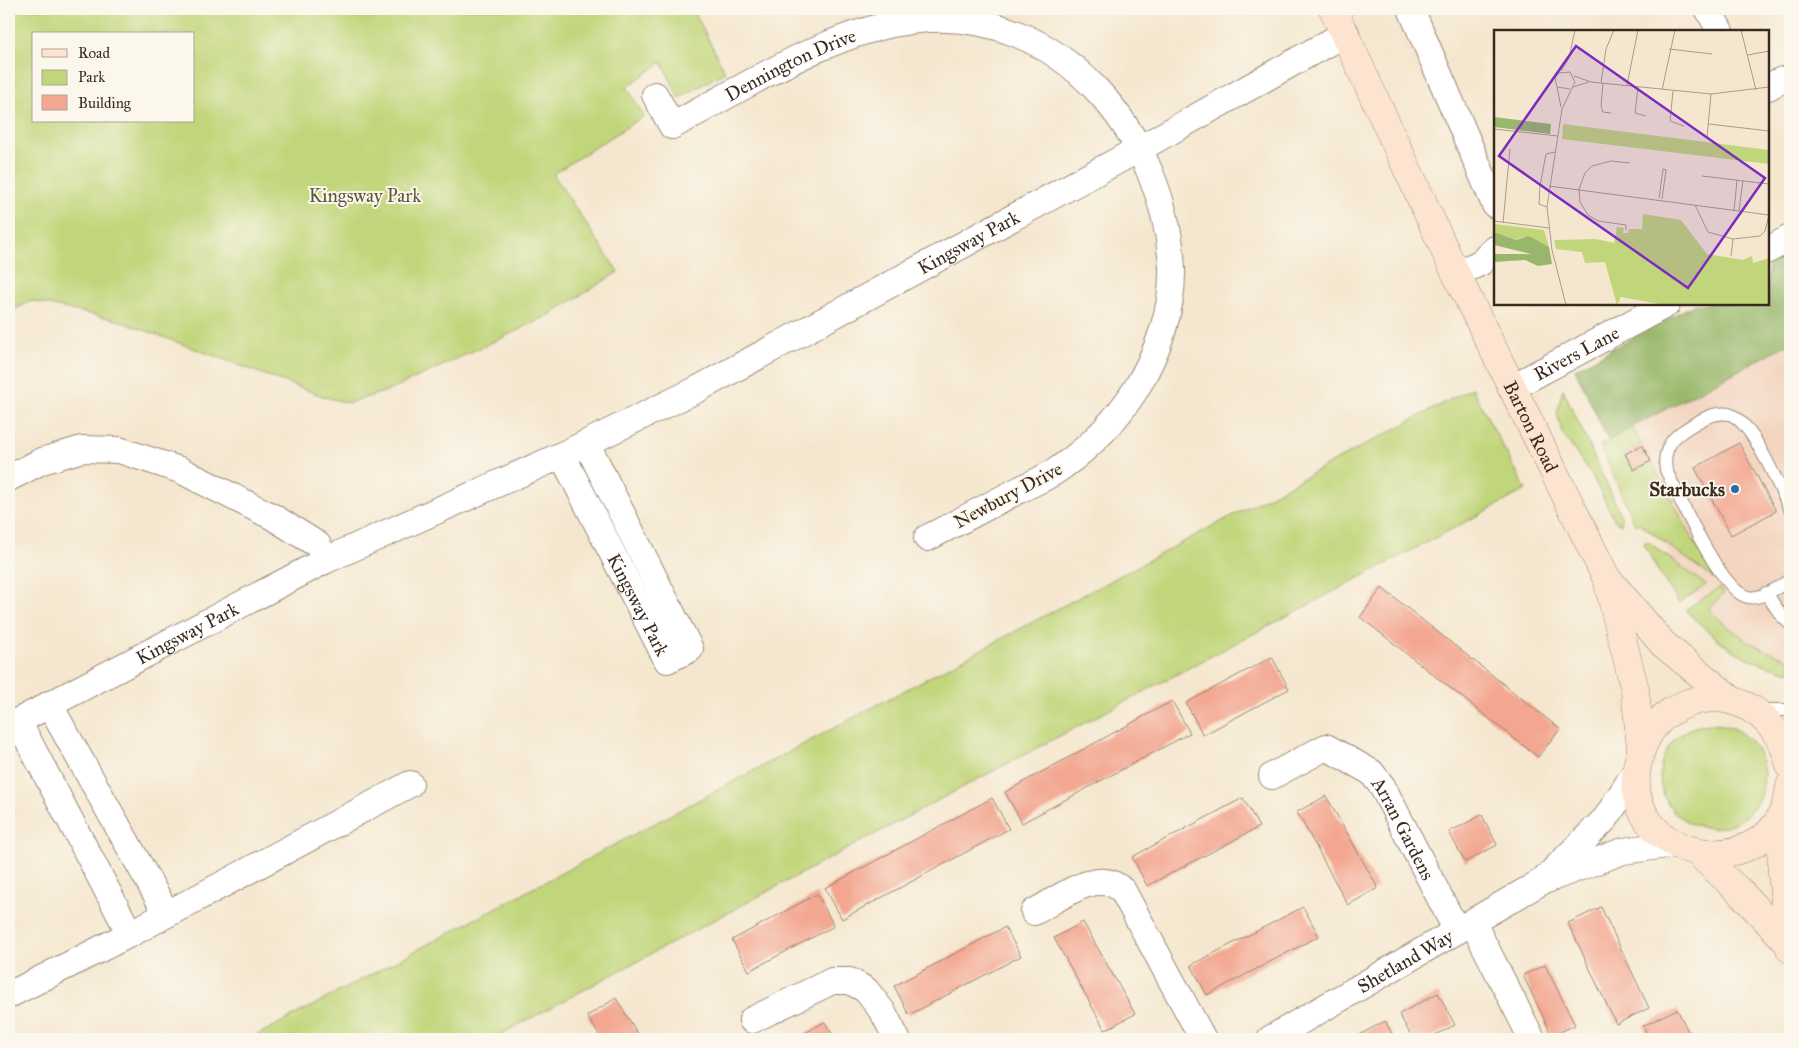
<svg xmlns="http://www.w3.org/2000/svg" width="1799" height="1048" font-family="'IM FELL Great Primer',serif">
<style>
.built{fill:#f3d4bf}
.green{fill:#c1d67a;stroke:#7e804c;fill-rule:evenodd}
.forest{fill:#98b76a;stroke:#6a7044}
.building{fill:#f3a791}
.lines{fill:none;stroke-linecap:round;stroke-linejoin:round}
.service-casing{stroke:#988876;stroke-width:14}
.minor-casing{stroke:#988876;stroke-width:28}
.secondary-casing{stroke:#988876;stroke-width:29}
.service{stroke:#fff;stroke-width:12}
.minor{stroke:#fff;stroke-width:26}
.secondary{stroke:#fde4d1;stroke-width:28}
.poi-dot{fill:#1f6fb2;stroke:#fbf7ec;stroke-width:2}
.labels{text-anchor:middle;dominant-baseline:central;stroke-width:4;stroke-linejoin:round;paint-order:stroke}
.street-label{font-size:19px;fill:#3b2a1e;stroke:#fbf7ec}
.park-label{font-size:19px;fill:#5c5535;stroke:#fbf7ec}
.poi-label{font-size:19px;font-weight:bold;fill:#3b2a1e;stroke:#fbf7ec;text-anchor:end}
.inset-road{fill:none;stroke:#ab9b88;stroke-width:1}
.view{fill:#7b2cbf;fill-opacity:0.15;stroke:#7b2cbf;stroke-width:2.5}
.inset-edge{fill:none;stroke:#3b2a1e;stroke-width:2.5}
</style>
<rect width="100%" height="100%" fill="#fbf7ec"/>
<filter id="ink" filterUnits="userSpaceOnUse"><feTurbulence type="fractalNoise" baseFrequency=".02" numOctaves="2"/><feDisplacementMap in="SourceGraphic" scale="10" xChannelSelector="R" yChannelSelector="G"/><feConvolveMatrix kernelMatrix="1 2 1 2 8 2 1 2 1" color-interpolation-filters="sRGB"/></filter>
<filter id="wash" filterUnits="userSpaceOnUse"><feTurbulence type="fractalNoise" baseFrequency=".0096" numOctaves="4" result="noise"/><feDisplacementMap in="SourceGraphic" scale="20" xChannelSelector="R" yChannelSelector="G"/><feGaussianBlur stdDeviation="1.12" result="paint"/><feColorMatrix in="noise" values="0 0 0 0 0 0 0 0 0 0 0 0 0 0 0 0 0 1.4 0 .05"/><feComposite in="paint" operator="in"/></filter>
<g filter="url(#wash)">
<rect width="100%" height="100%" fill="#f5e7cf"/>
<!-- built -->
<path class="built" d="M1790 343V667L1722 636 1688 588 1608 440Z"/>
<!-- green -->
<path class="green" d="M9 9H693L725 72 679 98 662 62 627 87 644 116 553 174 618 272 544 318 390 390 348 403 325 397 117 320 31 301 9 312ZM34 34H194V121H34Z
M1472 388 1526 490 963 787 492 1039H250Z
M1563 389 1621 516V524L1616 522 1592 476 1562 433 1557 413Z
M1632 427 1642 445 1625 454 1634 470 1651 461 1714 579 1639 523 1635 525 1600 445Z
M1647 541 1706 585 1679 603 1655 566 1644 543Z
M1719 588 1724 594 1708 608C1732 633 1757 649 1790 659V672C1737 658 1724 647 1685 610Z
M1660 776a52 52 0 1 1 104 0a52 52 0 1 1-104 0Z"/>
<!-- forest -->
<path class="forest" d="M1790 253V343L1608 440 1575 369 1695 304H1768V265Z"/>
<g id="blocks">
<!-- building -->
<path class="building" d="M1739 443 1776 511 1731 535 1695 468Z
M1642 445 1651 461 1634 470 1625 454Z
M1382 588 1560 729 1538 757 1360 617Z
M1272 657 1289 689 1203 735 1186 703Z
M1172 701 1190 733 1022 823 1005 792Z
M1326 796 1378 888 1348 905 1297 812Z
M992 798 1009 829 842 919 825 888Z
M1243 798 1259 827 1147 886 1132 857Z
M1482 815 1497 845 1465 862 1449 832Z
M817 894 834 926 749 971 732 940Z
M1303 907 1319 936 1207 995 1191 965Z
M1601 907 1649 1008 1616 1024 1568 923Z
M1083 922 1135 1014 1105 1030 1054 938Z
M1005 927 1021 956 909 1015 894 986Z
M1545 965 1575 1025 1552 1036 1523 975Z
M1438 993 1455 1025 1427 1039H1413L1399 1014Z
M616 998 641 1039H602L587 1016Z
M1677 1009 1692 1039H1650L1643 1026Z
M1385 1021 1395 1039H1352Z
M825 1022 835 1039H794Z"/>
</g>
</g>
<g filter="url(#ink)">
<use href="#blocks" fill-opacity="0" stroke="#988876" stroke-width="1"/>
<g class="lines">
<!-- service casing -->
<g class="service-casing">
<path id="service" d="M1790 509C1779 487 1752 420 1729 414 1713 411 1695 423 1683 431 1669 440 1663 454 1666 470 1679 497 1721 592 1748 597 1761 600 1779 586 1790 580
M1766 593 1781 615 1790 624
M1757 710H1790"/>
</g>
<!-- minor casing -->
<g class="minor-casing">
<g id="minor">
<path d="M1411 9 1495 205"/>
<path d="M1708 9 1720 31"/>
<path d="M1768 87 1782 80"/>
<path id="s1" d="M655 95 672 126C747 86 832 29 918 20 1060 5 1166 136 1172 269 1173 311 1157 354 1136 389 1117 419 1091 446 1063 466 1051 476 1035 482 1021 489 990 505 959 522 927 538"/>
<path d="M1768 250 1790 238"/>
<path d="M1456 274 1480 263 1495 249"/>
<path id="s2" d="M1511 388 1667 304"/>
<path id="s3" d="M562 455 667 660 690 649 587 444"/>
<path d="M9 478 42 461 82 449 119 450 180 470 273 517 318 545 326 560"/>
<path d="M49 704 167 914"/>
<path d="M18 721 130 934"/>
<path id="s4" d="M9 726 326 560 562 455 696 390 1139 149 1346 33"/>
<path id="s5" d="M1272 776 1326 747 1371 772 1382 786 1457 931"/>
<path d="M1547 877 1606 818 1636 771"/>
<path d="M1034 912C1059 899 1098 866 1123 891L1203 1039"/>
<path d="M1473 923 1532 1039"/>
<path d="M9 995 130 934 410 784"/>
<path d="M752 1020 832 981H850L866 990 883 1012 897 1039"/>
<path id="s6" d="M1270 1039 1541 882 1623 851 1675 844"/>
</g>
</g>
<!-- secondary casing -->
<g class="secondary-casing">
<g id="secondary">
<path id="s7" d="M1333 9 1456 274 1607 579 1635 690 1641 748"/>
<path d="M1612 584 1663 644 1733 701"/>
<path d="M1790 766C1778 709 1720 678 1669 713 1652 724 1642 743 1638 762 1615 864 1778 892 1790 786"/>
<path d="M1780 818 1782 874 1790 949"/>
<path d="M1698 853 1742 894 1788 943"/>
</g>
</g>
<!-- service -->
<use href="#service" class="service"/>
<!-- minor -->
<use href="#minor" class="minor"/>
<!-- secondary -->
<use href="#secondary" class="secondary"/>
</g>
</g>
<!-- markers -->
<circle class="poi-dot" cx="1735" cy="489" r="5"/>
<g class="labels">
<!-- street labels -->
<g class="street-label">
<text stroke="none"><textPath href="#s1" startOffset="169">Dennington Drive</textPath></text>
<text stroke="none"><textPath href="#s4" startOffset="1075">Kingsway Park</textPath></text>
<text stroke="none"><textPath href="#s2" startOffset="74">Rivers Lane</textPath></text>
<text stroke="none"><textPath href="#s7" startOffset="462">Barton Road</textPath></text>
<text transform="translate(1008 495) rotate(-28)">Newbury Drive</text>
<text stroke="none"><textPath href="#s3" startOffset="168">Kingsway Park</textPath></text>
<text stroke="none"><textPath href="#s4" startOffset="201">Kingsway Park</textPath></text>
<text stroke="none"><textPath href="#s5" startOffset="178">Arran Gardens</textPath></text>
<text stroke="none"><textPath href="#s6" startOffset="156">Shetland Way</textPath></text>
</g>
<!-- park labels -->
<g class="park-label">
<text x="365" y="195">Kingsway Park</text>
</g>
<!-- poi labels -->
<g class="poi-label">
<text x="1725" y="489">Starbucks</text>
</g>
</g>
<!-- overview -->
<g transform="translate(1494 30)">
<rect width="275" height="275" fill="#f5e7cf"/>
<path d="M69 94 275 120V134L68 109ZM149 184 187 190 213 224 249 230 258 226 259 233 275 228V275H171L127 267 123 275 111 232 91 233 88 222 62 219 60 210 102 209 120 213 123 197 130 198 129 203H134L135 199H148ZM0 194 50 200 55 217 39 208 28 207 22 210 0 202Z" fill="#c1d67a"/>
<path d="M0 87 57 94 56 104 0 97ZM0 202 22 210 34 206 39 208 55 217 58 234 44 236 31 230 0 232V224H37L0 215Z" fill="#98b76a"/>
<path class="inset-road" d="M247 0 262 60M175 19 218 24M254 25 275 21M67 41 75 28 81 0M80 46 97 52 217 64 275 57M107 53 112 19 120 0M109 53 107 76 109 82 117 83M133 55 144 0M63 57 67 77M79 57 95 52M144 57 141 83 152 86M168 60 181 0M179 61 176 91 190 96M215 94 275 101M0 99 64 106M216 109 213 107 217 64M208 146 275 154M55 156 275 185M165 168 169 139 172 140 168 169M201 175 214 202 239 209 266 206 271 201 275 185M53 177 45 174 46 156 52 124 61 122M240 181 243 150M245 181 249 150M0 191 55 198M9 193 16 119M132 200V195L104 191 94 185 86 172 85 159 91 143 98 136 117 131 136 133M237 226 239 209M72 275 58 220 53 177 68 79 81 52 76 42 65 43 61 48 63 57 76 59"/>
<path class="view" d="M82 16 271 148 194 258 5 126Z"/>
<rect width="275" height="275" class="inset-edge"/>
</g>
<!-- margin -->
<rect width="1799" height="1048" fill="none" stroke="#fbf7ec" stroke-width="30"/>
<!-- legend -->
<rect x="32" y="32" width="162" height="90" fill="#fbf7ec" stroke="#aea59a"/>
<rect x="42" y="49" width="25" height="8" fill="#fde4d1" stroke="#aea59a"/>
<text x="78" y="58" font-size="15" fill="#3b2a1e">Road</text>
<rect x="42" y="70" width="25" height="15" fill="#c1d67a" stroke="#aea59a"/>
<text x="78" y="82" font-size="15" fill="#3b2a1e">Park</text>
<rect x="42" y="95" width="25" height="15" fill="#f3a791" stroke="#aea59a"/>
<text x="78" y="108" font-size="15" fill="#3b2a1e">Building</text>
</svg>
